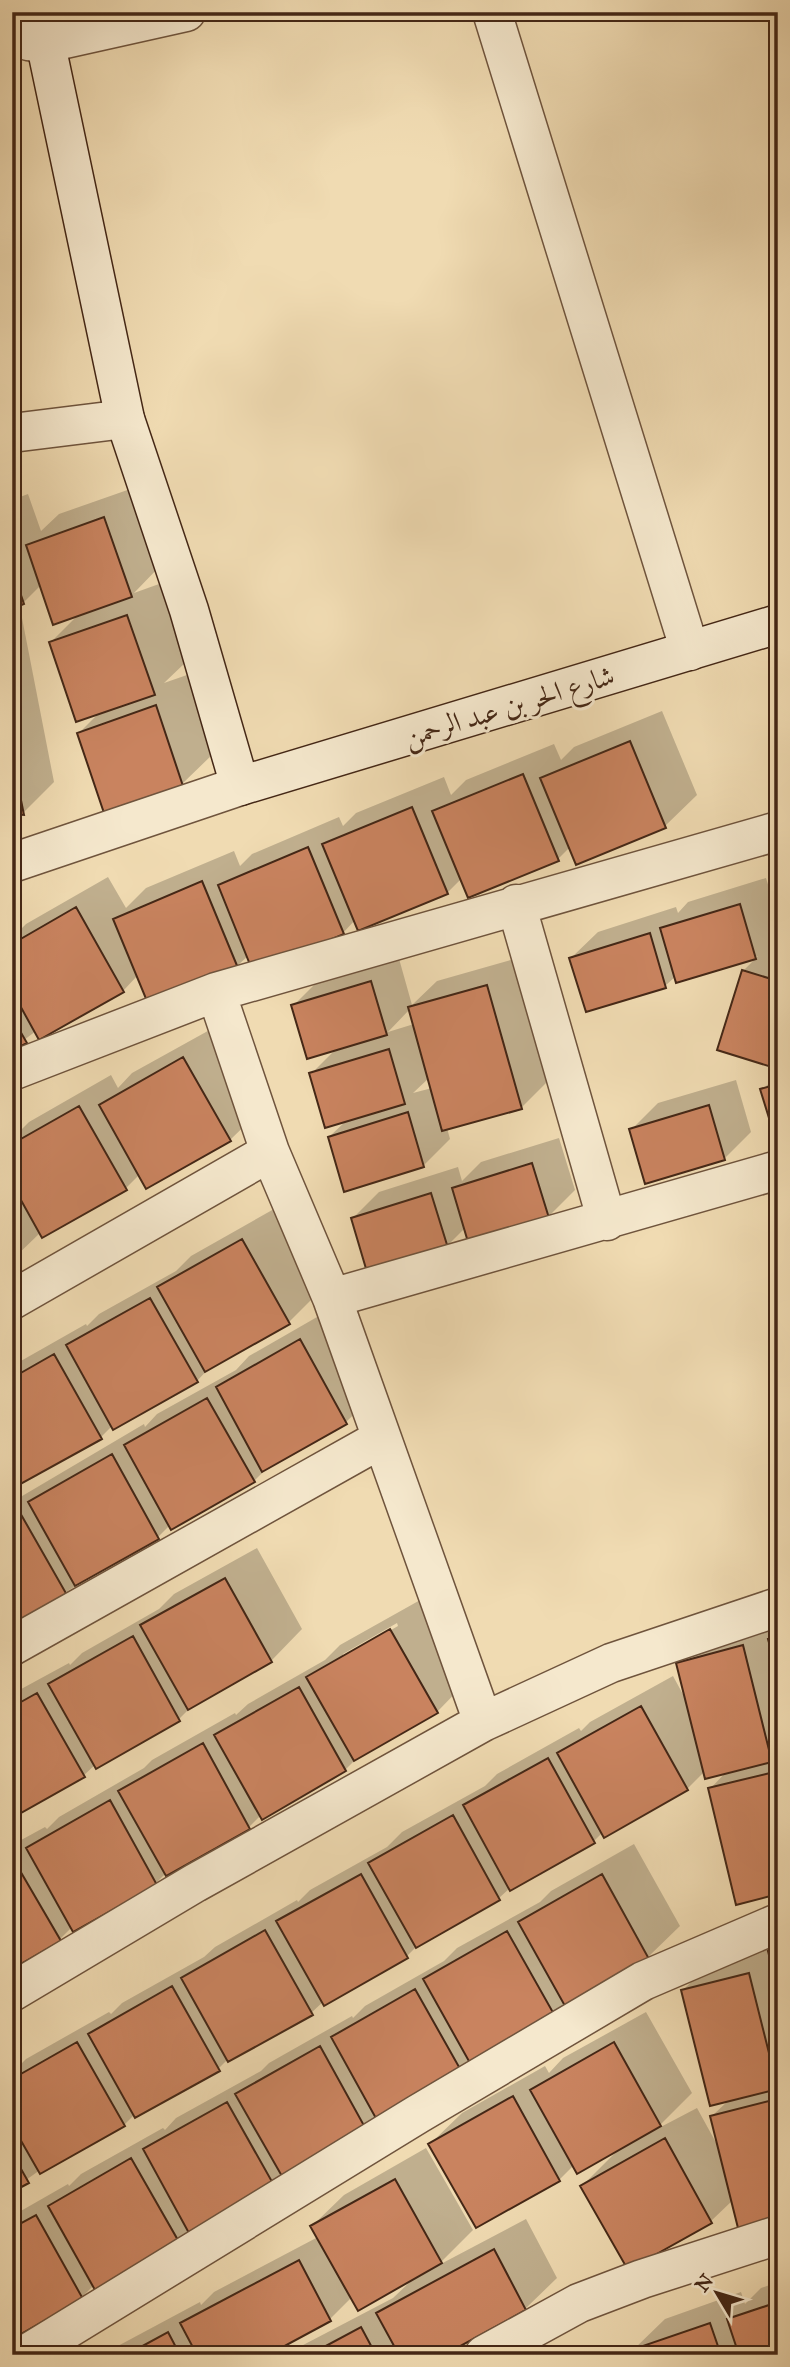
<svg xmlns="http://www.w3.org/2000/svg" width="790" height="2367" font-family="'IM FELL Great Primer',Amiri,serif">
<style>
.shadow{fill:#0003;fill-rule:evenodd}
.building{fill:#c9835f;stroke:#442716;stroke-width:2}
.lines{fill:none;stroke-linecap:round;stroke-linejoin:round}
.street-casing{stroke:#6f543d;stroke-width:41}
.secondary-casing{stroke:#442716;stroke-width:41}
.street{stroke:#f5e8cd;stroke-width:38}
.secondary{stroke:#f5e8cd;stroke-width:38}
.labels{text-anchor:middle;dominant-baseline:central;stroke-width:6;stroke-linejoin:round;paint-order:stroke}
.street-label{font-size:28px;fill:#442716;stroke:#f5e8cd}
</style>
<rect width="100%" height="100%" fill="#f0dbb2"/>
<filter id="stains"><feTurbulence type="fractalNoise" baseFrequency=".00286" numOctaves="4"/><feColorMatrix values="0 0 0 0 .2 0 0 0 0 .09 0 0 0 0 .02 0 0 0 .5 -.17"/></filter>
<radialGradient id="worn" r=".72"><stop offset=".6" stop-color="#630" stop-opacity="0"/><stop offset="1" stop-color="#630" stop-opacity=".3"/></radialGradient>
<!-- shadow -->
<path class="shadow" d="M136 487 162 564 134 593 159 584 186 662 164 683 187 675 214 753 182 784 79 733 100 712 51 642 79 614 41 585 23 603 12 607V500L28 494 41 531 59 514Z
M22 618 54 782 23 813 12 812V620Z
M662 711 697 795 665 826 570 847 558 859 462 878 447 893 355 920 343 933 249 955 237 966 138 975 123 991 36 1031 12 1049V931L15 935 26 924 108 877 126 908 146 888 234 851 240 866 252 854 339 817 343 826 356 813 444 777 451 795 466 780 554 744 561 760 574 747Z
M766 878 778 917V935L769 944 778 947V1067L743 971 758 956 677 981 676 976 665 986 571 958 598 932 676 907 678 913 688 902Z
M398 955 412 1005 437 981 514 959 548 1081 521 1108 447 1128 450 1139 423 1166 329 1137 348 1119 311 1074 336 1049 293 1006 320 979ZM410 1009 414 1024 388 1032ZM429 1078 432 1088 413 1093Z
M215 1027 262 1109 230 1140 140 1174 125 1189 41 1232 12 1260V1139L29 1122 111 1075 118 1088 132 1073Z
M778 1075V1141L762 1090Z
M736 1080 751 1132 725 1158 646 1182 631 1130 658 1103Z
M559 1138 575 1190 548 1217 466 1227 447 1246 353 1218 379 1192 458 1167 462 1181 481 1162Z
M274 1209 320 1291 289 1322 211 1366 197 1381 113 1425 101 1437 12 1489V1366L86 1324 87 1326 99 1314 176 1271 191 1256Z
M331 1309 378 1391 346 1422 269 1466 254 1481 170 1525 158 1537 12 1624V1502L144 1424 145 1427 157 1414 236 1370 249 1356Z
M257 1548 302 1629 271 1661 192 1706 179 1719 96 1764 83 1776 12 1816V1694L69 1663 70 1665 82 1653 159 1609 174 1594Z
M422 1599 468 1680 437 1712 358 1757 345 1770 261 1815 249 1827 165 1874 156 1883 74 1930 72 1927 59 1940 12 1967V1845L45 1827 47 1829 59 1817 144 1768 152 1760 235 1713 236 1715 248 1704 325 1660 340 1645ZM397 1623 398 1626 343 1658V1654Z
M774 1615 778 1629V1892L710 1789 727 1771H705L687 1789 603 1832 594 1841 511 1887 499 1898 420 1943 407 1956 324 2001 311 2013 227 2060 218 2069 135 2114 124 2125 40 2170 12 2190V2069L15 2070 26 2059 109 2012 111 2014 122 2003 204 1957 215 1947 297 1900 298 1902 310 1890 387 1847 402 1832 485 1786 497 1774 579 1728 581 1731 590 1722 673 1676 685 1698 678 1663 709 1632Z
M634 1844 680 1926 648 1957 565 2003 554 2014 366 2129 189 2230 178 2241 94 2285 82 2297 12 2337V2216L68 2184 69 2186 81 2174 163 2128 165 2130 176 2118 261 2071 269 2063 352 2016 353 2018 365 2006 444 1961 457 1948 540 1902 551 1891Z
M778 1943V2220L733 2200 711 2221 629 2268 582 2186 618 2150 574 2165 559 2180 477 2226 430 2144 462 2113 545 2066 549 2073 563 2058 646 2012 692 2093 655 2130 697 2108 719 2148 712 2116 729 2100 683 1990 715 1959Z
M426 2148 473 2230 437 2266 526 2219 557 2278 525 2309 440 2355H284L393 2298 412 2280 352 2297 330 2319 264 2355H101L200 2302 201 2305 214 2292 318 2237 312 2226 344 2195Z
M778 2282V2355H635L633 2350 665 2319 741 2292 745 2304 761 2288Z"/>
<!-- building -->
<path class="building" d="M104 517 132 597 53 625 26 545Z
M12 569 24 604 12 609Z
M127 615 155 695 76 722 49 642Z
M156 705 183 786 104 813 77 733Z
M630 741 666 828 576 865 540 778Z
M12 756 24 815 12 814Z
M523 774 559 861 468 898 432 811Z
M412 807 448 894 358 931 322 844Z
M308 847 344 934 253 972 218 885Z
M202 881 238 968 149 1006 113 919Z
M740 904 756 959 676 983 660 928Z
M76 907 124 992 39 1040 12 991V944Z
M650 933 666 988 586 1012 569 958Z
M742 970 778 981V1069L717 1050Z
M371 981 387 1035 307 1059 291 1005Z
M487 985 522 1109 442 1131 408 1007Z
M12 1017 27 1043 12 1051Z
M389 1049 405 1104 325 1128 309 1073Z
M183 1057 231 1141 146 1189 99 1105Z
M778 1084V1144H777L760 1089Z
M709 1105 725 1160 645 1184 629 1129Z
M79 1106 127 1190 42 1238 12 1184V1144Z
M408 1112 424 1167 344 1192 328 1137Z
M532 1163 549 1218 468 1242 452 1188Z
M431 1193 448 1248 367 1272 351 1218Z
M242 1239 290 1324 205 1372 157 1287Z
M150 1298 198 1382 113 1430 66 1345Z
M300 1339 347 1424 262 1472 216 1387Z
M54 1354 102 1439 17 1486 12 1477V1378Z
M207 1398 255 1482 171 1530 124 1445Z
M112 1454 159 1539 75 1586 28 1502Z
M19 1511 67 1595 12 1626V1514Z
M225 1578 272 1662 188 1710 140 1625Z
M390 1629 438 1713 354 1761 306 1677Z
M133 1636 180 1721 96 1769 48 1684Z
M778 1636V1677L768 1639Z
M743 1645 772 1762 705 1779 676 1663Z
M299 1687 346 1771 262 1820 214 1735Z
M37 1693 85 1777 12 1818V1707Z
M641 1706 688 1790 604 1838 557 1753Z
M203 1743 250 1829 166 1876 118 1791Z
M548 1758 595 1843 510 1891 463 1805Z
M774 1772 778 1784V1894L736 1905 708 1788Z
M110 1800 157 1885 73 1932 26 1848Z
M453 1815 500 1900 416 1948 368 1863Z
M12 1857 61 1941 12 1969Z
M361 1874 408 1958 324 2006 276 1921Z
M602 1874 649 1959 565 2006 518 1922Z
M265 1930 313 2015 228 2062 181 1978Z
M507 1931 555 2016 470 2063 423 1979Z
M778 1949V1991L768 1951Z
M749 1973 778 2089 710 2106 681 1990Z
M172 1986 220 2071 135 2118 88 2034Z
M415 1989 463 2074 378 2122 331 2037Z
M77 2042 125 2126 40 2174 12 2125V2079Z
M614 2042 661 2126 577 2174 530 2090Z
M320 2046 367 2131 283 2178 235 2094Z
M513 2096 560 2181 476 2228 428 2144Z
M777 2099 778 2222 739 2232 710 2116Z
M227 2102 275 2187 190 2235 143 2149Z
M665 2138 712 2223 628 2270 580 2186Z
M12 2153 29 2183 12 2192Z
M131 2158 179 2242 95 2290 48 2206Z
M395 2179 442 2263 358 2311 310 2226Z
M36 2215 83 2299 12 2339V2228Z
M494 2249 526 2310 444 2355H399L376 2313Z
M299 2260 331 2321 268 2355H197L180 2323Z
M778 2302V2355H739L727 2319Z
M710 2323 721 2355H633L631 2350Z
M361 2327 376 2355H309Z
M168 2332 180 2355H126Z"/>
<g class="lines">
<!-- street casing -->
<g class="street-casing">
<path id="street" d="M492 12 690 651
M12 33 28 41 47 43 186 12
M12 433 125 419
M12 863 240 786
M516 904 607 1221
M216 992 270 1152 332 1298 483 1722
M12 1071 216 992 778 831
M332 1298 778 1170
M12 1300 270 1152
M12 1646 379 1440
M12 1992 195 1883 483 1722 611 1663 778 1607
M25 2355 418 2114 643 1981 778 1923
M484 2355 579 2303 642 2279 778 2235"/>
</g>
<!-- secondary casing -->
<g class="secondary-casing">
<path id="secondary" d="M39 12 125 419 189 610 240 786 778 624"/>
</g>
<!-- street -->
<use href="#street" class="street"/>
<!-- secondary -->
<use href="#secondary" class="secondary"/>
</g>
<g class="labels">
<!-- street labels -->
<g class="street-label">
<text transform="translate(509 706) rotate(-17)">شارع الحر بن عبد الرحمن</text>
</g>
</g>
<!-- margin -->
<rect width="790" height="2367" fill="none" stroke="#f0dbb2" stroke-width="42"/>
<rect x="14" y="14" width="762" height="2339" fill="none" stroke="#442716" stroke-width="3.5"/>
<rect x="21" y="21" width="748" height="2325" fill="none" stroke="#442716" stroke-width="2"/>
<!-- north arrow -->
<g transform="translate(717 2293) rotate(308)" stroke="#f5e8cd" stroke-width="5" paint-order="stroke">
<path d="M0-5L12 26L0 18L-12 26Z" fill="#442716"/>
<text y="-10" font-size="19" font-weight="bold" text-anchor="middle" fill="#442716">N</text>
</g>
<rect width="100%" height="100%" filter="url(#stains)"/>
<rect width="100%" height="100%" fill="url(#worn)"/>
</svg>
